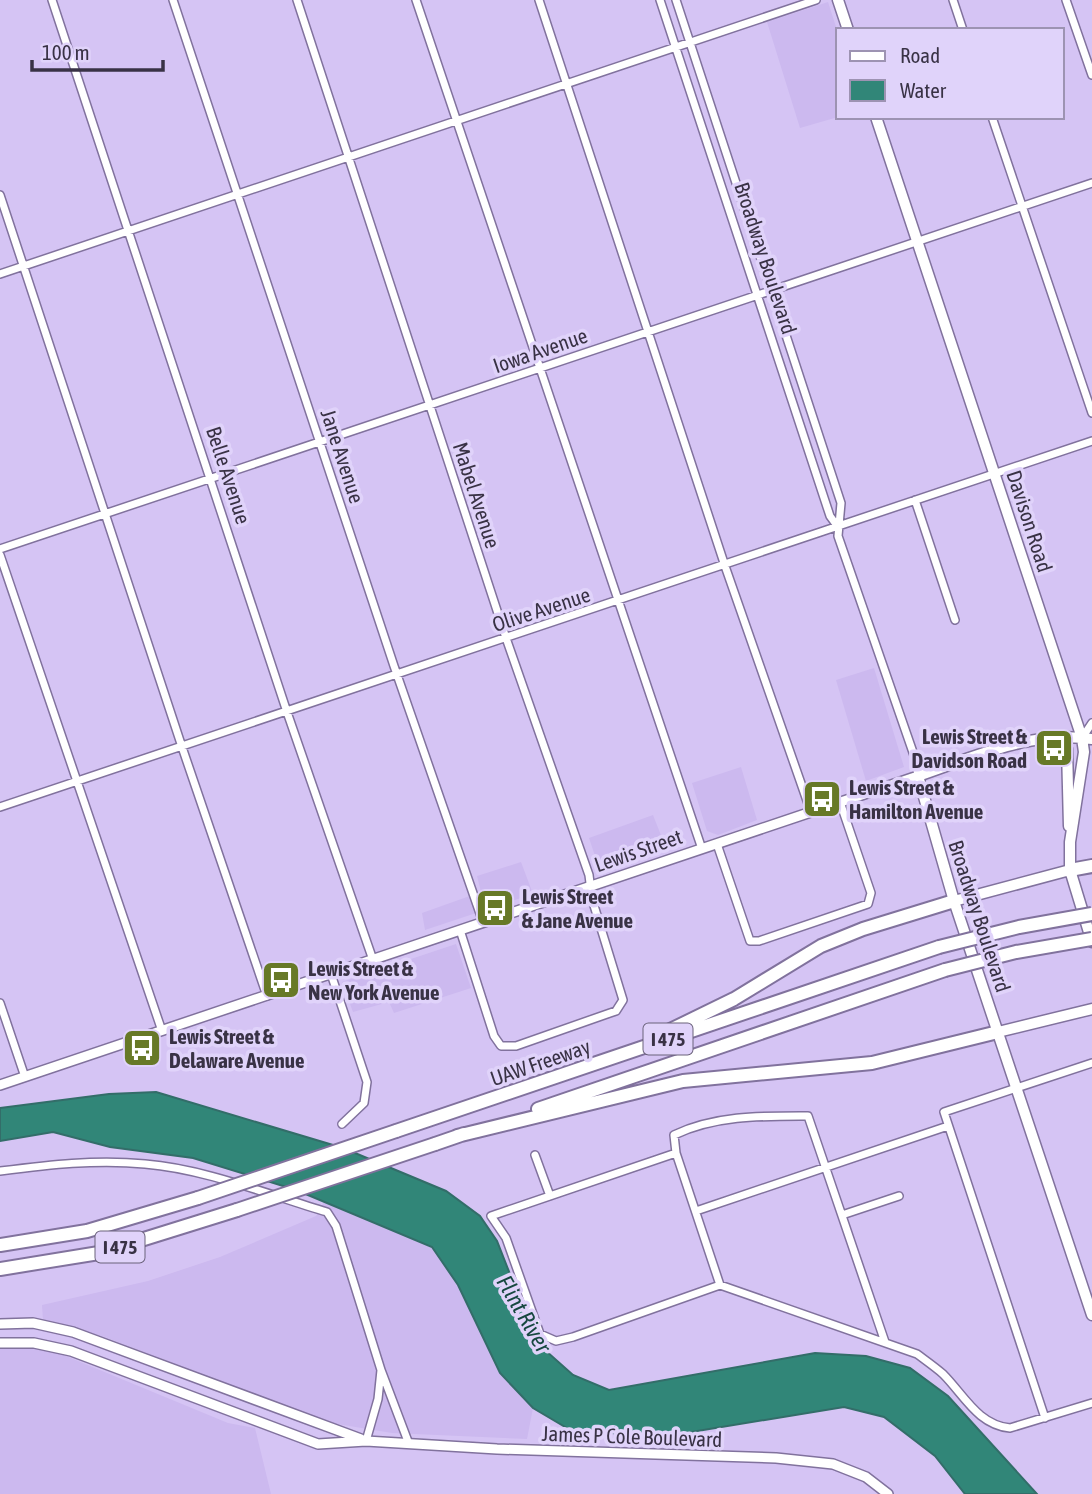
<svg xmlns="http://www.w3.org/2000/svg" width="1092" height="1494" font-family="'Asap Condensed',sans-serif">
<style>
.built{fill:#ccb9ef}
.water{fill:#318678;stroke:#336d69;stroke-width:2}
.lines{fill:none;stroke-linecap:round;stroke-linejoin:round}
.minor-casing{stroke:#81729d;stroke-width:10}
.tertiary-casing{stroke:#81729d;stroke-width:12}
.secondary-casing{stroke:#81729d;stroke-width:13}
.motorway-casing{stroke:#81729d;stroke-width:16}
.minor{stroke:#fff;stroke-width:7}
.tertiary{stroke:#fff;stroke-width:9}
.secondary{stroke:#fff;stroke-width:10}
.motorway{stroke:#fff;stroke-width:12}
.motorway-bridge-casing{stroke:#81729d;stroke-width:16;stroke-linecap:butt}
.motorway-bridge{stroke:#fff;stroke-width:12}
.labels{text-anchor:middle;dominant-baseline:central;stroke-width:7;stroke-linejoin:round;paint-order:stroke}
.shield{fill:#e0d3fa;stroke:#6b627b;stroke-width:2}
.shield-label{font-size:19px;font-weight:bold;fill:#393245}
.street-label{font-size:21px;fill:#393245;stroke:#e0d3fa}
.poi-label{font-size:21px;font-weight:bold;fill:#393245;stroke:#e0d3fa;text-anchor:start}
.water-label{font-size:23px;font-style:italic;fill:#174840;stroke:#e0d3fa}
</style>
<rect width="100%" height="100%" fill="#d5c4f4"/>
<!-- built -->
<path class="built" d="M828 2 838 33V117L800 128 767 22Z
M874 668 904 767 866 781 836 680Z
M741 767 757 820 718 835 707 831 692 783Z
M653 815 666 848 600 871 589 838Z
M521 862 533 894 425 930 422 913 481 892 477 876Z
M456 944 471 988 394 1013 389 1002 353 1012 342 982Z
M324 1202 432 1247 458 1285 500 1373 533 1408 527 1439 392 1433 331 1423 102 1336 43 1320 42 1305 148 1281 220 1257 316 1216Z
M0 1347H25L61 1354 228 1423 255 1428 271 1494H0Z"/>
<!-- water -->
<path class="water" d="M156 1092 343 1148 446 1191 480 1216 497 1241 537 1343 573 1375 609 1390 815 1353 866 1356 910 1368 948 1396 1037 1494H965L935 1456 884 1417 844 1407 667 1436 572 1431 533 1408 500 1373 458 1285 432 1247 296 1190 193 1158 110 1147 53 1132 0 1141V1108L109 1094Z"/>
<g class="lines">
<!-- minor casing -->
<g class="minor-casing">
<path id="minor" d="M52 0 287 712 373 960
M173 0 394 666 483 922
M297 0 506 638 589 875 592 899 623 1000 616 1011 610 1013 516 1046H501L494 1036 460 930
M416 0 702 849
M539 0 725 566 811 812
M660 0 830 516 838 527
M676 0 841 503 838 536 916 761 918 776
M953 0 963 30
M1066 0 1092 75
M992 117 1092 413
M0 195 182 747 267 996
M0 274 816 0
M915 500 955 620
M0 549 1092 183
M0 555 162 1031
M1082 738 1092 723
M0 807 1092 441
M717 844 750 941H759L868 904 871 893 840 802
M331 974 367 1082 364 1103 342 1124
M0 1003 25 1077
M676 1153 491 1216 506 1238 540 1334 556 1341 573 1337 720 1285 917 1354C925 1360 935 1367 943 1374 964 1395 978 1425 1010 1428L1092 1403
M535 1155 550 1196
M0 1171C48 1165 96 1159 145 1164 206 1169 269 1195 327 1212L336 1226 381 1370 378 1399 366 1441
M696 1211 948 1126
M842 1215 899 1196
M720 1285 676 1153 674 1135C716 1115 763 1116 808 1116L885 1342
M381 1370 409 1444
M1045 1418 944 1112 1092 1063"/>
</g>
<!-- tertiary casing -->
<g class="tertiary-casing">
<path id="tertiary" d="M0 1085 918 776
M0 1324 33 1323 73 1332 361 1439
M0 1343H34L71 1351 318 1444 366 1441 497 1449 776 1458 833 1464 866 1477 888 1494"/>
</g>
<!-- secondary casing -->
<g class="secondary-casing">
<path id="secondary" d="M838 0 848 30
M876 117 1082 738 1084 752 1070 842V870L1092 942
M1063 737 1067 749 1069 826
M1092 739C1032 730 974 757 918 776L954 901 1092 1315
M954 901 1070 870
M998 1032 1092 1009"/>
</g>
<!-- motorway casing -->
<g class="motorway-casing">
<path id="motorway" d="M1070 870 1092 866
M660 1035 734 999 821 946 863 929 954 901
M538 1109 945 970
M396 1131 939 947
M457 1136 683 1081 872 1063 998 1032
M435 1144 464 1134
M0 1245 87 1231 198 1198
M0 1269 99 1253 237 1210"/>
</g>
<!-- minor -->
<use href="#minor" class="minor"/>
<!-- tertiary -->
<use href="#tertiary" class="tertiary"/>
<!-- secondary -->
<use href="#secondary" class="secondary"/>
<!-- motorway -->
<use href="#motorway" class="motorway"/>
<!-- motorway-bridge casing -->
<g class="motorway-bridge-casing">
<path id="motorway-bridge" d="M939 947 1019 927 1092 914
M945 970 1016 952 1092 939
M198 1198 396 1131
M237 1210 435 1144"/>
</g>
<!-- motorway-bridge -->
<use href="#motorway-bridge" class="motorway-bridge"/>
</g>
<!-- icons -->
<defs>
<g id="bus-square" transform="scale(2.0125)"><rect x="-9" y="-9" width="18" height="18" rx="4" fill="#677927" stroke="#e0d3fa"/><path d="M-5-6H5V4H4V6H2V4H-2V6H-4V4H-5ZM-3.5-4V0h7V-4ZM-3.5 1.2v1.5H-2V1.2ZM2 1.2v1.5H3.5V1.2Z" fill="#fff"/></g>
</defs>
<g fill-rule="evenodd">
<use href="#bus-square" x="1054" y="748"/>
<use href="#bus-square" x="822" y="799"/>
<use href="#bus-square" x="495" y="908"/>
<use href="#bus-square" x="281" y="980"/>
<use href="#bus-square" x="142" y="1048"/>
</g>
<g class="labels">
<!-- shield labels -->
<g class="shield">
<rect x="643.5" y="1023.5" width="49" height="31" rx="5"/>
<rect x="95.5" y="1231.5" width="49" height="31" rx="5"/>
</g>
<g class="shield-label">
<text x="668" y="1039">I 475</text>
<text x="120" y="1247">I 475</text>
</g>
<!-- street labels -->
<g class="street-label">
<text transform="translate(766 258) rotate(72)">Broadway Boulevard</text>
<text transform="translate(540 350) rotate(-19)">Iowa Avenue</text>
<text transform="translate(343 456) rotate(72)">Jane Avenue</text>
<text transform="translate(229 475) rotate(72)">Belle Avenue</text>
<text transform="translate(477 495) rotate(72)">Mabel Avenue</text>
<text transform="translate(1030 521) rotate(72)">Davison Road</text>
<text transform="translate(541 609) rotate(-18)">Olive Avenue</text>
<text transform="translate(638 850) rotate(-19)">Lewis Street</text>
<text transform="translate(980 916) rotate(72)">Broadway Boulevard</text>
<text transform="translate(540 1062) rotate(-19)">UAW Freeway</text>
<text transform="translate(632 1436) rotate(2)">James P Cole Boulevard</text>
</g>
<!-- poi labels -->
<g class="poi-label">
<text x="1027" y="736" text-anchor="end">Lewis Street &amp;<tspan x="1027" dy="24">Davidson Road</tspan></text>
<text x="849" y="787">Lewis Street &amp;<tspan x="849" dy="24">Hamilton Avenue</tspan></text>
<text x="522" y="896">Lewis Street<tspan x="522" dy="24">&amp; Jane Avenue</tspan></text>
<text x="308" y="968">Lewis Street &amp;<tspan x="308" dy="24">New York Avenue</tspan></text>
<text x="169" y="1036">Lewis Street &amp;<tspan x="169" dy="24">Delaware Avenue</tspan></text>
</g>
<!-- water labels -->
<g class="water-label">
<text transform="translate(524 1314) rotate(60)">Flint River</text>
</g>
</g>
<!-- legend -->
<rect x="836" y="28" width="228" height="91" fill="#e0d3fa" stroke="#9d93b2" stroke-width="2"/>
<rect x="850" y="51" width="35" height="10" fill="#ffffff" stroke="#9d93b2" stroke-width="2"/>
<text x="900" y="63" font-size="21" fill="#393245">Road</text>
<rect x="850" y="80" width="35" height="21" fill="#318678" stroke="#9d93b2" stroke-width="2"/>
<text x="900" y="98" font-size="21" fill="#393245">Water</text>
<!-- scale -->
<path d="M32 60v10h131v-10" fill="none" stroke="#393245" stroke-width="3.5"/>
<text x="42" y="60" font-size="21" fill="#393245" stroke="#e0d3fa" stroke-width="5" paint-order="stroke">100 m</text>
</svg>
